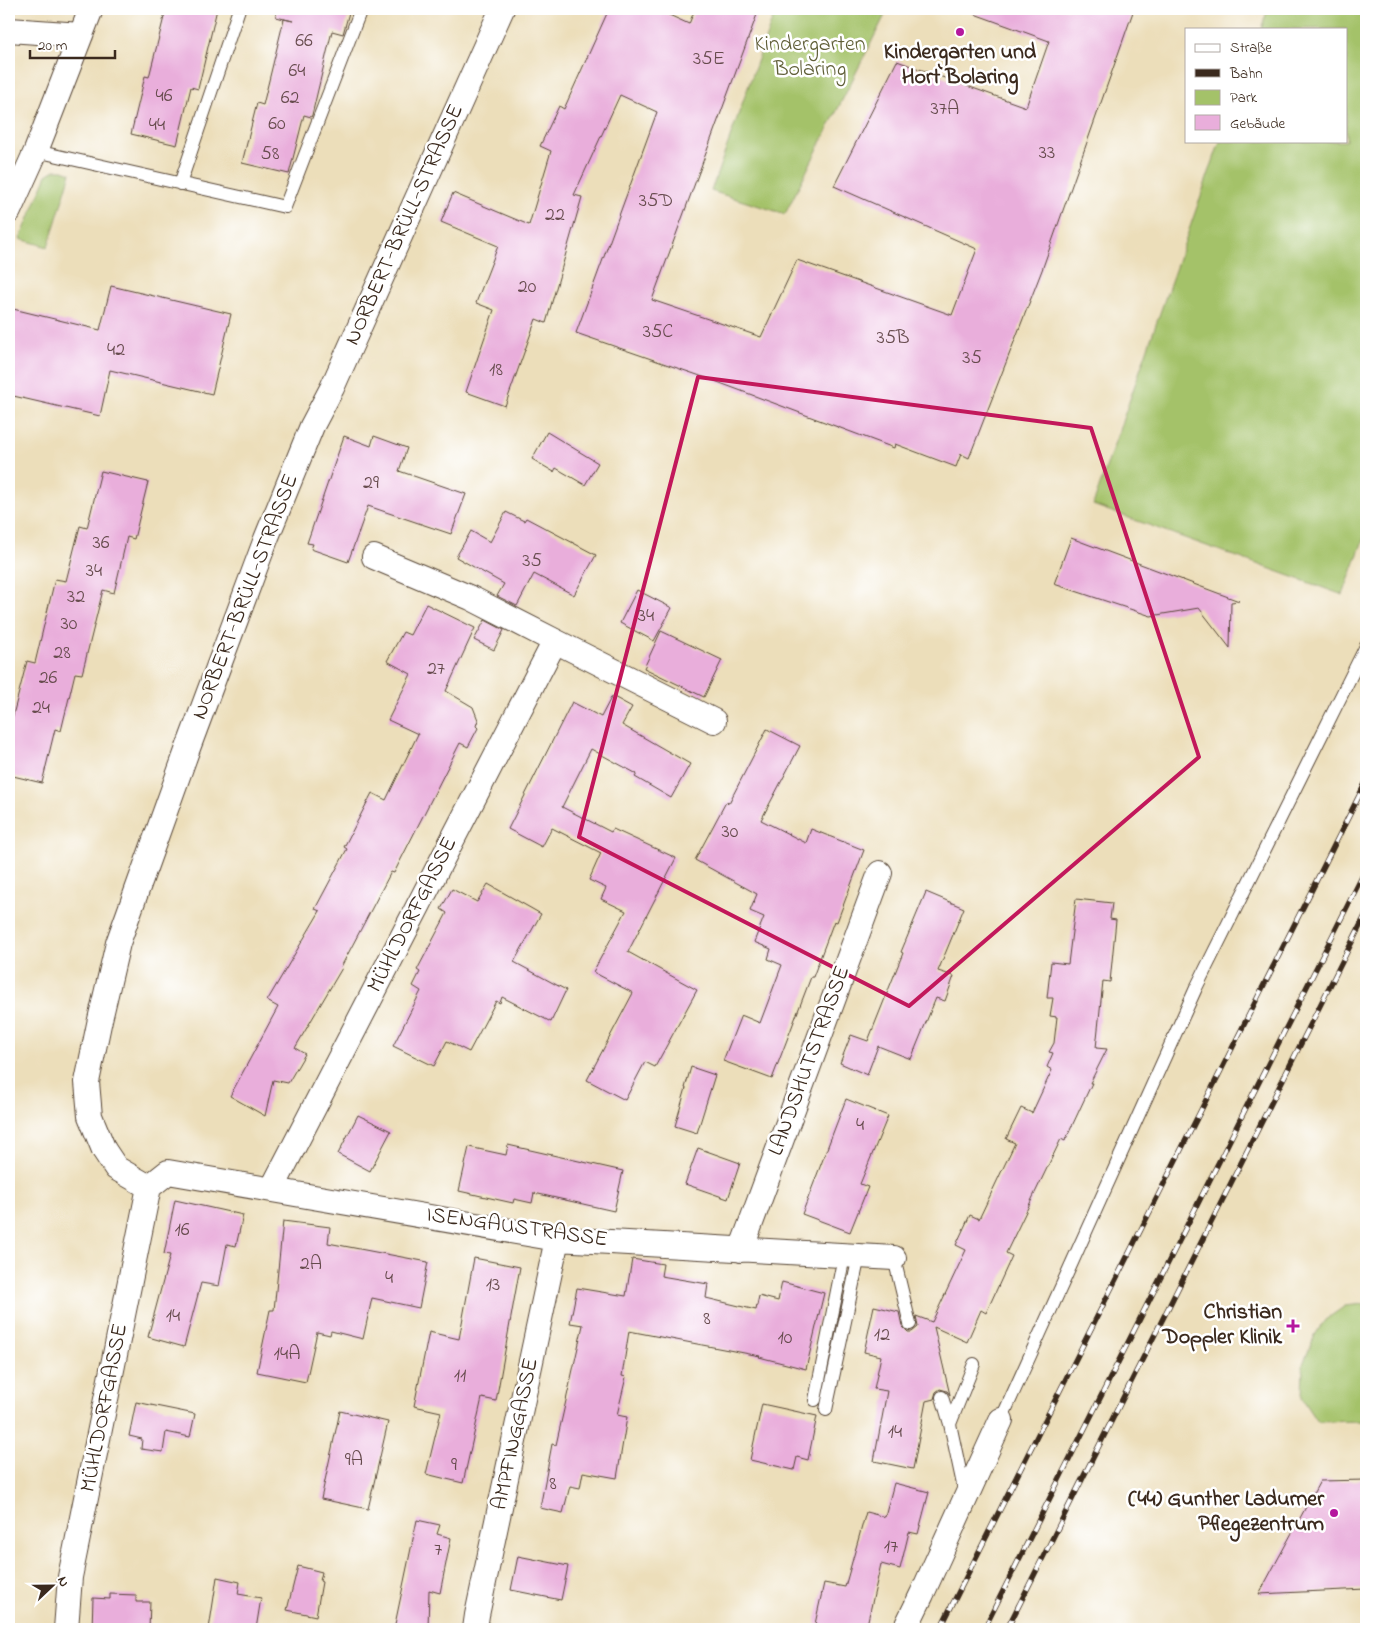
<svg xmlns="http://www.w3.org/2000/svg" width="1375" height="1638" font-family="'Indie Flower',sans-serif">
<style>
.green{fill:#a4c269;stroke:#707644}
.building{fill:#e9aedb}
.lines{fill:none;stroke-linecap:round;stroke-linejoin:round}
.service-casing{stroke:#564535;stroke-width:14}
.minor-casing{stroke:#564535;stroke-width:26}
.service{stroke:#fff;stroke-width:12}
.minor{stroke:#fff;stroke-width:24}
.rail-casing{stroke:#3b2a1e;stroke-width:5.5}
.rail{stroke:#fff;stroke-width:4;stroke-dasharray:11;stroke-linecap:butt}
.marked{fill:none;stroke:#c2185b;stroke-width:4;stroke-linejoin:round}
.poi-dot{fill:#b5179e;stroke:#fff;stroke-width:2}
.labels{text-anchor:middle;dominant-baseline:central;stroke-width:5;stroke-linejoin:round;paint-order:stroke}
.number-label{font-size:20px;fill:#664b4d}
.park-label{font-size:22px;fill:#605f38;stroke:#fff}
.poi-label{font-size:22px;font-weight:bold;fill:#3b2a1e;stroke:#fff;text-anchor:end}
.street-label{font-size:22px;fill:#3b2a1e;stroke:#fff}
</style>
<rect width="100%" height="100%" fill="#fff"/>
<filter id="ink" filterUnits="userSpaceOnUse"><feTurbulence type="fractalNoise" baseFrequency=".02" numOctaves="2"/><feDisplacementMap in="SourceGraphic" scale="10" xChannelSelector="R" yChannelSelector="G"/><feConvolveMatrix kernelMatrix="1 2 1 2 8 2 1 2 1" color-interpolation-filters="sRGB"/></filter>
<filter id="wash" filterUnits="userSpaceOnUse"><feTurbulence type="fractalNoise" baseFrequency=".0096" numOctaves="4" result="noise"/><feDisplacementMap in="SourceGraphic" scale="20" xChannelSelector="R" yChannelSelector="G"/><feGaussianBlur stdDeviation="1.12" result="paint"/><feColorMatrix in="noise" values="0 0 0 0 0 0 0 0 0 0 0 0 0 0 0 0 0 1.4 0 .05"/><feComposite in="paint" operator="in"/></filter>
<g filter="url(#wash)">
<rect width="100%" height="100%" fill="#ecdeba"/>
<!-- green -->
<path class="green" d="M776 9H888L785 214 711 191Z
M1268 9H1366V532L1343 595 1093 505 1220 141H1346V29H1261Z
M55 170H63L71 173 48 247 20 239 47 175Z
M1363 1304 1366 1308V1421L1318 1422 1302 1398 1303 1364 1315 1335 1325 1320 1345 1306Z"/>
<g id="blocks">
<!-- building -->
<path class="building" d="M166 9H217L198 89 191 87 177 145 131 134 145 76 149 77Z
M277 9H350L343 34 332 31 312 115 311 117 304 115 289 174 242 163 257 103 263 105 284 19 293 21 276 17Z
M609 9H656L689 24 695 9H759L652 300 761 337 797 260 952 315 977 249 834 186 897 61 1026 107 1049 41 969 12V9H1134L1042 270 969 458 961 454 956 467 895 444 894 448 712 380 576 333 657 112 620 95 574 195 582 197 546 323 536 319 505 406 466 392 494 310 476 303 498 246 441 222 453 193 529 225 551 151 540 146 559 106 564 109Z
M111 286 231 314 212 394 110 370 100 416 9 395V308L100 330Z
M547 432 598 463 585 485 556 468 554 472 532 459Z
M344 436 371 446 374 436 407 448 399 471 466 494 451 534 368 506 348 562 311 549 313 544 307 543Z
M101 471 148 482 134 539 127 537 114 593 103 590 82 674 75 673 61 731 55 729 42 783 9 775V718L12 719 27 661 35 663 55 579 66 581 80 526 87 528Z
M506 512 524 521 526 518 596 555 574 595 534 574 517 606 497 596 504 584 456 557 471 531 490 542Z
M1071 538 1239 601 1231 602 1230 648 1199 608 1151 616 1054 584Z
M637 590 672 608 654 641 620 623Z
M426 604 475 628 446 691 473 707 478 720 476 726 478 728 468 747 460 743 394 873 391 872 341 967 342 968 295 1048 305 1054 288 1083 273 1080 265 1116 230 1096 278 1007 267 1001 320 911 315 909 347 849 344 847 372 793 386 800 418 734 388 720 411 674 387 661 403 632 410 635Z
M485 620 504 630 494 650 474 640Z
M661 631 722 660 704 697 644 668Z
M612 696 632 707 622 725 690 764 671 798 635 777 637 774 591 749 562 807 611 832 613 829 676 858 628 952 697 990 655 1067 645 1062 625 1100 587 1080 633 993 593 972 626 911 601 899 606 888 589 880 601 853 552 828 542 847 508 829 572 702 601 717Z
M767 729 800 746 761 820 806 843 811 829 864 850 837 922 834 921 813 977H811L772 1079 723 1061 741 1015 760 1023 782 965 768 959 771 949 754 942 764 917 750 911 757 894 695 860 726 802 729 803Z
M488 884 541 914 514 962 566 990 551 1022 502 997 500 1003 496 1001 469 1052 447 1041 434 1066 393 1046 421 991 413 986 420 972 417 970 447 913 441 909 452 889 477 902Z
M926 892 964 908 938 971 954 976 945 1001 936 998 911 1059 878 1046 867 1075 840 1063 851 1035 868 1041 903 953 901 952Z
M1076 899 1112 903 1110 919 1116 920 1110 982 1103 981 1096 1048 1107 1049 1090 1083H1092L1065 1141 1061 1139 1006 1253 1012 1256 986 1313 981 1310 967 1342 934 1327 950 1395 947 1391 940 1389 936 1392 934 1399 926 1401 913 1469 874 1461 887 1391 874 1389 881 1356 864 1352 874 1306 899 1312 902 1326 908 1332H912L918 1327 916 1316 932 1322 966 1250 956 1245 970 1215 979 1219 1015 1143 1006 1139 1021 1108 1032 1113 1052 1070 1047 1067 1053 1053 1049 1052 1054 1043 1057 1017 1050 1016 1053 998H1047L1051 962 1068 964Z
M691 1067 715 1075 697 1133 675 1126 686 1088H685Z
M846 1099 888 1116 860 1184 868 1187 850 1232 802 1214Z
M358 1115 391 1131 370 1171 338 1154Z
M508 1145 623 1171 614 1211 534 1193 532 1203 514 1199 513 1203 459 1191 469 1147 506 1155Z
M698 1148 740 1163 728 1199 685 1184Z
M175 1200 243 1215 236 1246 227 1244 219 1286 201 1283 184 1347 148 1337 170 1255 164 1254Z
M283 1221 330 1227 328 1243 428 1262 419 1308 372 1298 363 1339 331 1331 330 1335 317 1332 306 1382 257 1372 270 1310H274Z
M474 1258 520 1267 496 1401 482 1398 463 1483 426 1474 441 1412 414 1406 429 1332 459 1339Z
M632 1259 663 1264 661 1276 708 1284 706 1298 756 1310 759 1296 778 1301 782 1282 824 1293 806 1369 759 1357 760 1356 629 1331 622 1376 626 1377 617 1415 627 1417 617 1478 583 1472 580 1488 570 1486 563 1513 540 1508 552 1444 556 1445 583 1325 570 1323 577 1288 626 1296Z
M136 1402 195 1414 190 1437 166 1432 163 1452 141 1449 142 1439 129 1436Z
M762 1404 817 1416 808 1460 797 1457 794 1470 750 1460Z
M340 1411 388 1422 368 1509 321 1499Z
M1366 1480V1589L1259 1594 1320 1481Z
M894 1483 929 1492 918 1534 909 1532 900 1569 881 1564 866 1629H821L822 1625 815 1624 824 1583 845 1587 866 1512 885 1517Z
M417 1520 440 1525 437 1534 451 1538 440 1593 429 1590 428 1629H394Z
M518 1556 568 1566 561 1600 511 1590Z
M298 1566 322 1572 320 1581 322 1582 316 1616 287 1610Z
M217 1577 240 1582 238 1594 261 1598 256 1629H209Z
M110 1594 136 1595V1602H150L149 1629H92L93 1598 110 1599Z"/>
</g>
</g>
<g filter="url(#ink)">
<use href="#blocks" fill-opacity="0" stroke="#564535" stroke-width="1"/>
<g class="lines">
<!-- service casing -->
<g class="service-casing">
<path id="service" d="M36 151 285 207 361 9
M180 184 239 9
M894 1258 910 1324
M942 1397 950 1424
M815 1400 844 1256
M826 1410 859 1256
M1001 1420 1196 988 1366 646
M965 1494 950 1424 974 1364"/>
</g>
<!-- minor casing -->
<g class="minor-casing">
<path id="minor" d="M9 30 81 35
M9 211 36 151 91 9
M555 641 714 721
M149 1187 116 1168 104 1150 90 1116 87 1082 99 1024 118 943 188 748 266 539 312 426 332 388 502 9
M149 1187 168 1172 557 1239 894 1258
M272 1189 555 641 471 598 374 557
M741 1250 880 873
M66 1629 70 1577 149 1187
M475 1629 477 1615 557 1239
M905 1629 922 1594 1001 1420"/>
</g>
<!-- service -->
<use href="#service" class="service"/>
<!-- minor -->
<use href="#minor" class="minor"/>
<!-- rail casing -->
<g class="rail-casing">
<path id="rail" d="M940 1629 1366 782
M984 1629 1366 869
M1007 1629 1366 914"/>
</g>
<!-- rail -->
<use href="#rail" class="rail"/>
</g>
</g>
<!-- marked area -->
<path class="marked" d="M698 377 1091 428 1199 757 909 1006 579 837Z"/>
<!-- markers -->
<g class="poi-dot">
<circle cx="960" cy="32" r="5"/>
<path d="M1290.5 1318.5h5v5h5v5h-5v5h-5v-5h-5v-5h5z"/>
<circle cx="1334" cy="1513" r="5"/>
</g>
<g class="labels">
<!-- number labels -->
<g class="number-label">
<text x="304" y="41">66</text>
<text x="709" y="59">35E</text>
<text x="297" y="71">64</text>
<text x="164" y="96">46</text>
<text x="290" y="98">62</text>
<text x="945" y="109">37A</text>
<text x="277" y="124">60</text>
<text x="157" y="125">44</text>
<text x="1047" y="153">33</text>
<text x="270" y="154">58</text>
<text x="656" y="201">35D</text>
<text x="555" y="215">22</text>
<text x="527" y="287">20</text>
<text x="658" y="332">35C</text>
<text x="893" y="338">35B</text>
<text x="116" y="350">42</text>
<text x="972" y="358">35</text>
<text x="496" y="370">18</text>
<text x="371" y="483">29</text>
<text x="101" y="543">36</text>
<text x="532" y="561">35</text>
<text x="94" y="571">34</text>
<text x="76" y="597">32</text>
<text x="646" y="616">34</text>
<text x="69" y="624">30</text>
<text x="62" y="653">28</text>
<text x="436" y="669">27</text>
<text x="48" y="678">26</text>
<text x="41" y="708">24</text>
<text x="730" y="832">30</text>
<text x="860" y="1125">4</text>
<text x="182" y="1230">16</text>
<text x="311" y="1264">2A</text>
<text x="389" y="1278">4</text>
<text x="493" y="1285">13</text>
<text x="173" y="1316">14</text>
<text x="707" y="1319">8</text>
<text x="882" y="1335">12</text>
<text x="785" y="1338">10</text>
<text x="287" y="1354">14A</text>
<text x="460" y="1376">11</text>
<text x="895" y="1432">14</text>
<text x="354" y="1460">9A</text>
<text x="454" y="1465">9</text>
<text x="553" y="1484">8</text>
<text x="891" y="1547">17</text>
<text x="438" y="1550">7</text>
</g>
<!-- park labels -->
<g class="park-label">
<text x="810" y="45">Kindergarten<tspan x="810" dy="25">Bolaring</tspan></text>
</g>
<!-- poi labels -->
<g class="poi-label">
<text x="960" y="53" text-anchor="middle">Kindergarten und<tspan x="960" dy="25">Hort Bolaring</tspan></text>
<text x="1282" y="1313">Christian<tspan x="1282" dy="25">Doppler Klinik</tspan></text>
<text x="1324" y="1500">(44) Gunther Ladurner<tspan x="1324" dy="25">Pflegezentrum</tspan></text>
</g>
<!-- street labels -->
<g class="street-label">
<text transform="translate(405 225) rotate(-66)">NORBERT-BRÜLL-STRASSE</text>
<text transform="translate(246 597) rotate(-69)">NORBERT-BRÜLL-STRASSE</text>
<text transform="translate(413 915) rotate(-63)">MÜHLDORFGASSE</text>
<text transform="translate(810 1061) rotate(-70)">LANDSHUTSTRASSE</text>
<text transform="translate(517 1228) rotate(8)">ISENGAUSTRASSE</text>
<text transform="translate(105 1408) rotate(-79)">MÜHLDORFGASSE</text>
<text transform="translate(516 1434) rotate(-78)">AMPFINGGASSE</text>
</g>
</g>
<!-- margin -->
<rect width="1375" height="1638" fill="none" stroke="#fff" stroke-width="30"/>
<!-- legend -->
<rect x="1185" y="28" width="162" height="115" fill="#ffffff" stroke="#b1aaa5"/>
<rect x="1195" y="44" width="25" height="8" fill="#ffffff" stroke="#b1aaa5"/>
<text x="1230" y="52" font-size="15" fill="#3b2a1e">Straße</text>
<rect x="1195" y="69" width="25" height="8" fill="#3b2a1e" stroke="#b1aaa5"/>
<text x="1230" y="78" font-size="15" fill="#3b2a1e">Bahn</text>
<rect x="1195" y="90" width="25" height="15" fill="#a4c269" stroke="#b1aaa5"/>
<text x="1230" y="102" font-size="15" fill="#3b2a1e">Park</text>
<rect x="1195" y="115" width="25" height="15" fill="#e9aedb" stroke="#b1aaa5"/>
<text x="1230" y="128" font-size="15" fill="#3b2a1e">Gebäude</text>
<!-- north arrow -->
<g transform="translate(52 1586) rotate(68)" stroke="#ffffff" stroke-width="4" paint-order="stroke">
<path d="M0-4L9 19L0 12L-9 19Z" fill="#3b2a1e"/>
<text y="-8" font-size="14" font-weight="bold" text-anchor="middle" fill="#3b2a1e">N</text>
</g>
<!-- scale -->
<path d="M30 50v8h85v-8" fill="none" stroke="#3b2a1e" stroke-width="2.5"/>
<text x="38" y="50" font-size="15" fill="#3b2a1e" stroke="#ffffff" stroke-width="4" paint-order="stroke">20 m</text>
</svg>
